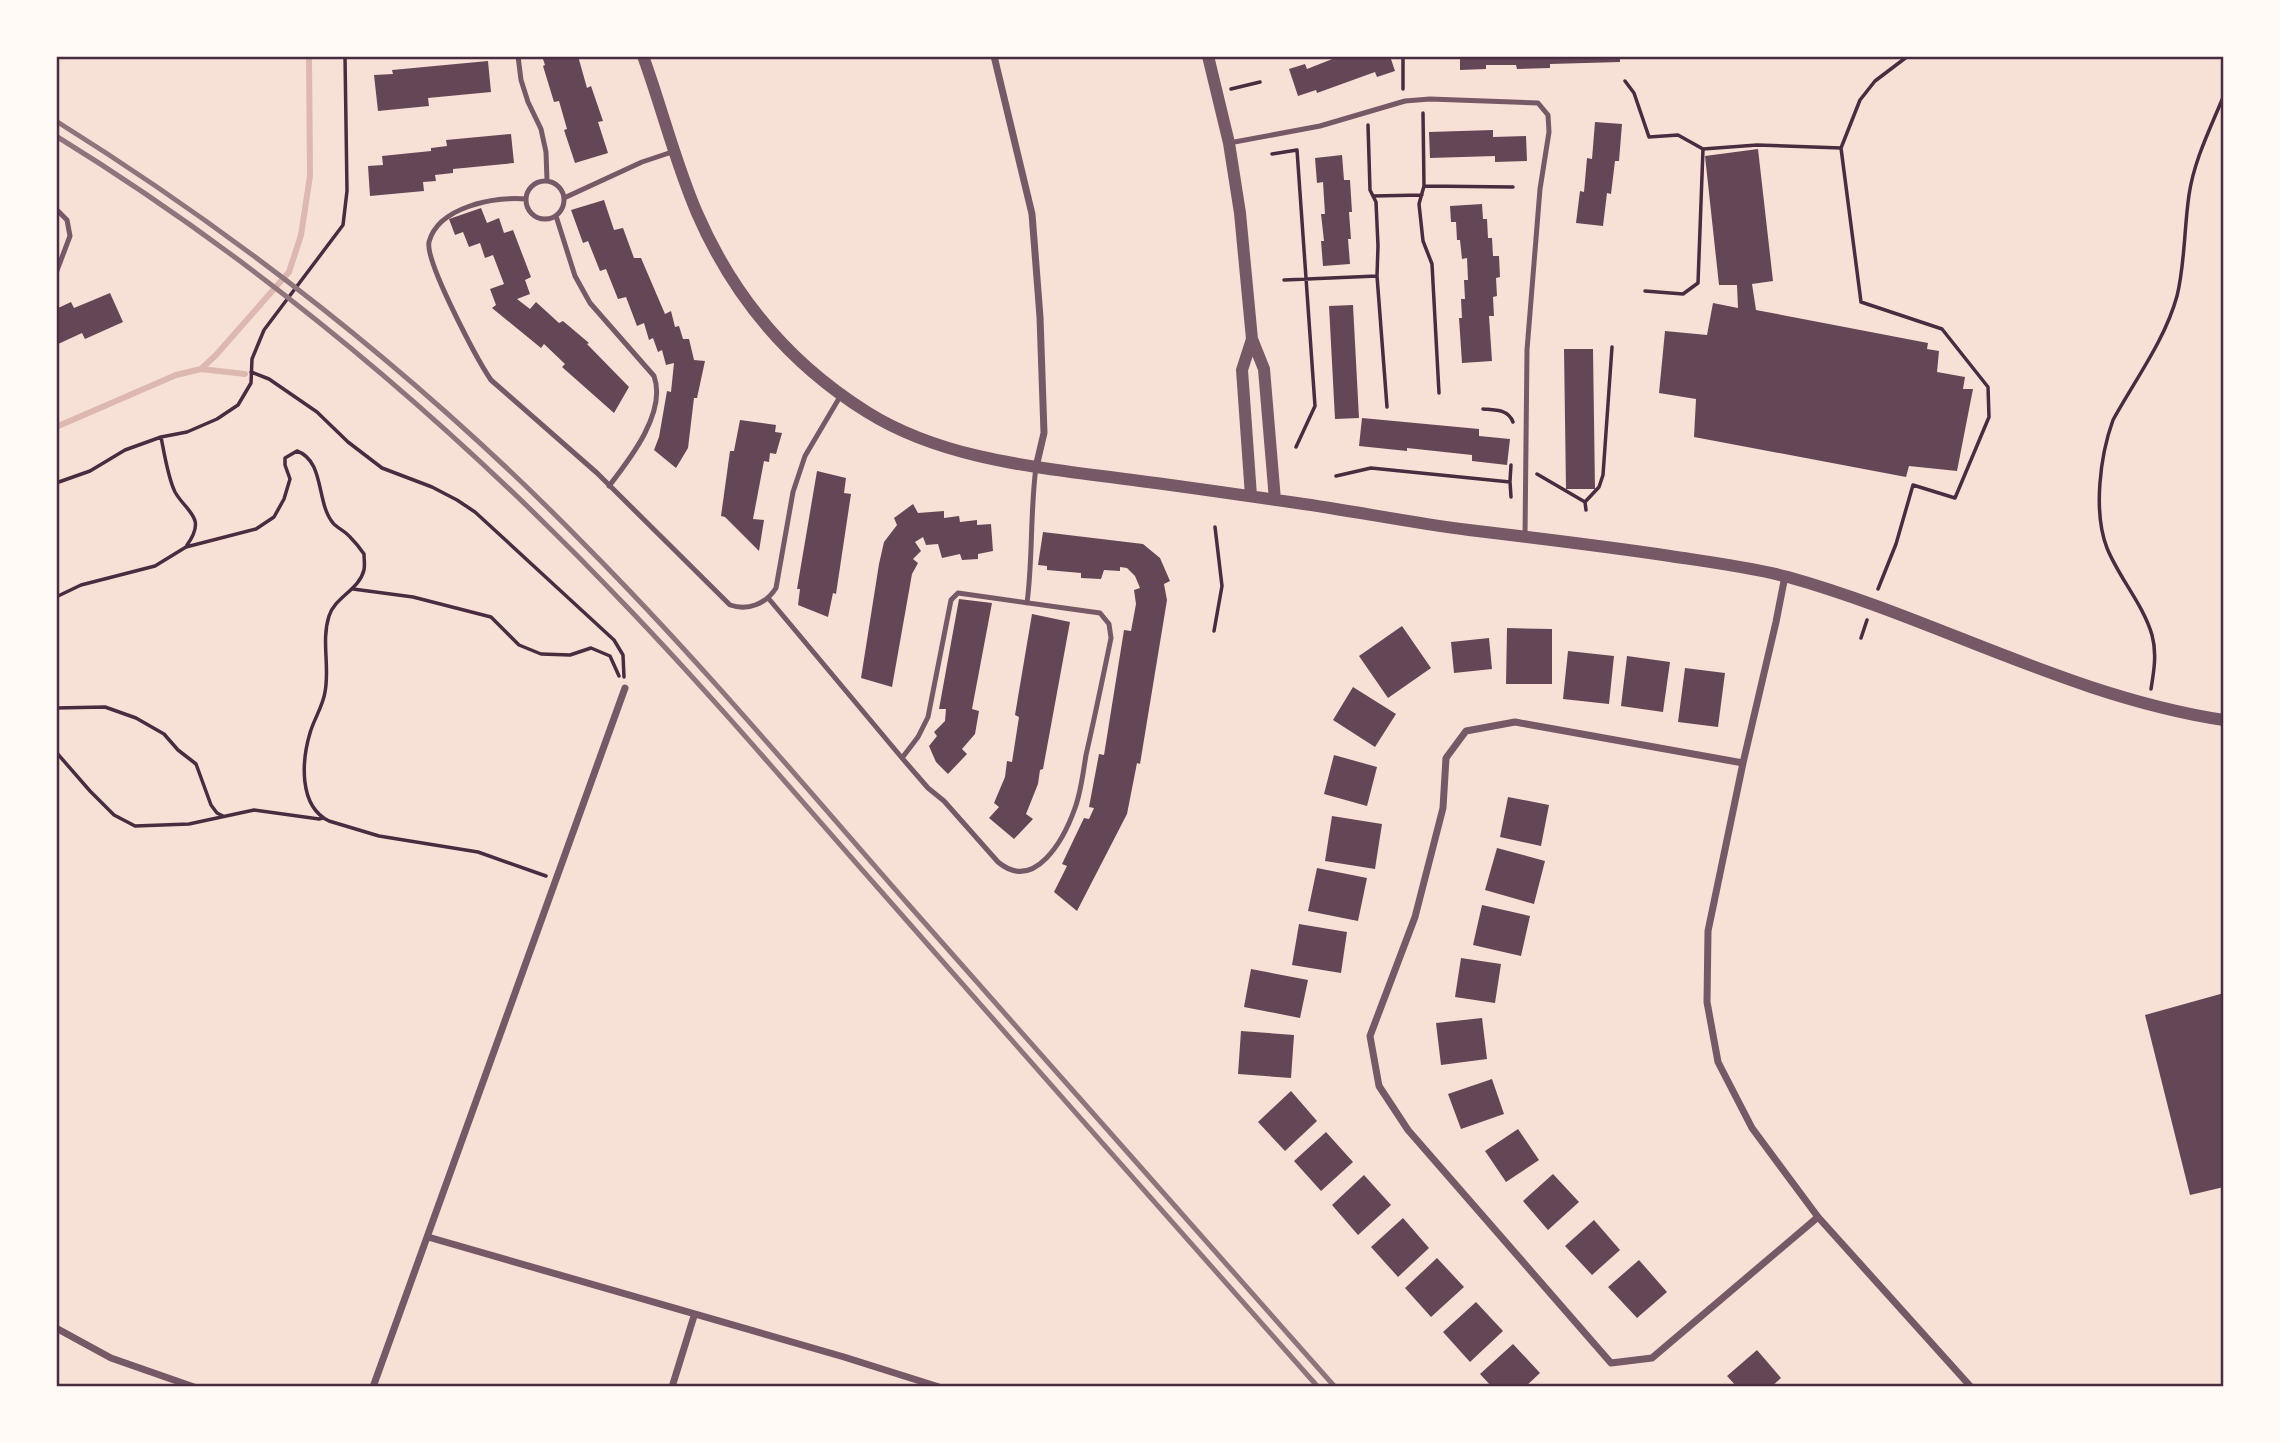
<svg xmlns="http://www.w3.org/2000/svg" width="2280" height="1443" font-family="Merriweather,serif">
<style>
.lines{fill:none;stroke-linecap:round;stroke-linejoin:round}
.stream{stroke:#dcb8b0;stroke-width:6}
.building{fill:#644757}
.path{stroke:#4a2c40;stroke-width:3.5}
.service{stroke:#755966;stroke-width:5}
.minor{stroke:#755966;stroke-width:7}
.tertiary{stroke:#755966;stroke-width:12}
.rail{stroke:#8f747c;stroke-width:5}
.neatline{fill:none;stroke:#4a2c40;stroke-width:2.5}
</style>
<rect width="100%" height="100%" fill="#f7e1d7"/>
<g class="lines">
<!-- stream -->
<path class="stream" d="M201 369 245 374
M56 427 176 375 201 369 216 355 289 272 301 235 310 176 309 56"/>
</g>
<!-- building -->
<path class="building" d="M542 56H578L587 88 591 86 603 121 598 122 608 153 575 163 564 130 567 129 559 101 554 102 543 66 545 65Z
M1340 56H1390L1395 71 1377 77 1375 72 1317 93 1316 90 1298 96 1289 69 1305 64 1307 69Z
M1460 56H1620V62L1550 64V68L1517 69 1516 65H1486V69L1460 70Z
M488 61 491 92 428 98 429 106 378 111 374 75 393 74 392 70Z
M1595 122 1622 124 1619 161H1615L1611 194 1607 193 1603 226 1576 223 1580 191 1584 192 1587 158 1592 159Z
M1493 130V137L1526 136 1527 161 1495 162V156L1430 158 1429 132Z
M511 134 514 163 453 169V173L435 175 436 181 423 182 424 191 370 196 368 166 383 165 382 156 431 151V148L447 146 446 140Z
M1758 149 1773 281 1752 284 1756 310 1928 343 1927 349 1939 351 1937 372 1965 377 1963 389H1973L1957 471 1909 466 1906 477 1694 437 1696 399 1659 393 1665 331 1707 335 1713 303 1738 308 1737 285H1719L1705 156Z
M1342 155 1344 180H1350L1352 212H1349L1351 239H1348L1350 264 1323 266 1321 241H1324L1321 214H1325L1323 182 1317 183 1315 158Z
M604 200 614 230 623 228 634 258H641L665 314 671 311 675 327 679 326 683 339H689L694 360 705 361 697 398H694L688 448 676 468 654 450 659 437 667 391 671 392 674 363 666 365 662 350 658 352 653 338 649 340 644 323 637 326 626 297 618 299 606 269 600 271 588 241 583 243 571 210Z
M1482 204 1483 219H1487L1488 238H1492L1493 256H1499L1500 277 1496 278 1497 296 1493 297 1494 316H1489L1492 361 1462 363 1459 318H1462L1461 299H1465L1464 280H1468L1467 258 1462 259 1460 240H1457L1456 222H1451L1450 206Z
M481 208 487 223 499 218 504 233 513 230 531 277 525 280 530 294 517 299 530 309 536 302 559 323 563 321 589 343 587 344 629 387 614 413 562 367 565 364 544 344 541 348 492 308 496 305 490 289 504 284 493 255 485 258 480 243 469 247 463 232 455 235 449 219Z
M110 293 123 322 85 339 82 333 56 345V309L71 302 74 308Z
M1353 305 1359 418 1335 419 1329 306Z
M1564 349H1593L1595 489H1566Z
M1362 418 1479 429V436L1510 439 1507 465 1472 461V455L1407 448V451L1359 446Z
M740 420 776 425 775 432 782 433 776 454 770 453 769 462 764 461 753 519 764 520 759 551 725 517 721 516 730 451H734Z
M817 471 846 478 844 493 851 494 836 594 833 593 828 617 798 605 800 589H797Z
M913 504 918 513 944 511V518L959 516 960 522 977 520V525L991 524 993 551 978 554V559L962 560 960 554 942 558 938 544 926 545 923 537 915 542 921 551 913 559 918 563 912 574 892 687 861 678 879 564 884 542 897 525 894 518Z
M1043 532 1143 544 1160 558 1170 581 1164 584 1167 600 1140 764 1137 763 1127 814 1077 911 1054 892 1067 866 1062 864 1084 818 1089 819 1094 808 1089 807 1099 754 1104 755 1124 630 1131 631 1136 604 1134 590 1140 588 1135 576 1127 568 1120 567V571L1104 570 1101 579 1081 578V573L1047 570V566L1038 565Z
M959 599 992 603 972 709 979 711 975 734 962 749 967 754 948 774 936 762 929 746 937 736 934 732 945 721 946 709H939Z
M1032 614 1070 622 1043 769 1040 770 1038 784 1026 814 1033 819 1014 839 989 818 999 807 994 803 1005 777 1007 761 1012 762 1019 717 1015 715Z
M1402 626 1431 668 1388 698 1359 656Z
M1507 628 1552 629V684H1506Z
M1489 638 1492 669 1454 673 1451 642Z
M1568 651 1614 656 1609 704 1563 699Z
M1627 656 1670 662 1663 712 1621 706Z
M1685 668 1725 673 1718 727 1678 722Z
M1353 687 1396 714 1375 747 1333 720Z
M1334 755 1377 767 1367 806 1324 794Z
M1508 797 1549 805 1541 846 1500 837Z
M1332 816 1382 824 1375 869 1325 861Z
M1497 848 1545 861 1534 904 1485 890Z
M1317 868 1367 878 1358 921 1308 911Z
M1482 905 1530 916 1521 956 1473 945Z
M1299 924 1347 932 1341 973 1292 965Z
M1461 958 1501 964 1495 1003 1455 997Z
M1251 969 1308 980 1300 1018 1244 1007Z
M2224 993V1187L2190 1195 2145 1015Z
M1482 1018 1487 1059 1441 1065 1436 1023Z
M1241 1031 1294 1035 1291 1078 1238 1074Z
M1492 1079 1504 1114 1461 1129 1448 1094Z
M1291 1091 1317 1121 1285 1151 1258 1122Z
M1518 1129 1539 1160 1506 1182 1485 1151Z
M1326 1132 1353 1162 1321 1191 1294 1161Z
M1553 1174 1579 1202 1548 1230 1523 1201Z
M1364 1175 1391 1205 1358 1235 1332 1205Z
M1403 1218 1429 1248 1398 1277 1371 1247Z
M1594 1220 1620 1250 1592 1275 1565 1246Z
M1437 1258 1464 1287 1431 1317 1405 1288Z
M1639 1260 1667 1292 1637 1318 1608 1287Z
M1476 1302 1503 1331 1470 1362 1443 1332Z
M1513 1344 1540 1373 1525 1387H1492L1480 1374Z
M1757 1350 1781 1378 1771 1387H1737L1727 1376Z"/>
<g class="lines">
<!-- path -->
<path class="path" d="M1403 56V89
M1625 81 1634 93 1649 137 1678 135 1703 149 1757 145 1841 148
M1231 89 1260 82
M1423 113 1424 186 1419 204 1423 241 1432 264 1439 393
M1368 125 1370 190 1376 202 1378 246 1377 276 1387 407
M1272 154 1297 150 1315 406 1296 447
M1424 186 1513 187
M1373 196 1422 195
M1284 280 1377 276
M1645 291 1683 294 1698 283 1703 149
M251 372 269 379 317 412 348 442 382 468 432 487 457 500 475 512 614 640 623 655 624 677
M1483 409C1495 410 1508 409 1513 422
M161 437C164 452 168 478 175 492 187 513 207 517 187 545
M1537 474 1585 502 1599 487 1603 475 1612 347
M1336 476 1371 468 1510 482 1511 497
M1510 481 1511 465
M56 483 90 471 125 450 161 437 187 432 217 419 238 405 251 383 252 359 264 330 343 225 347 191 345 56
M1585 502 1586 510
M353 589 413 597 491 617 519 645 541 654 570 655 591 648 610 656 619 676
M1878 589 1896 544 1913 485 1955 498 1989 417 1988 387 1942 329 1861 302 1841 148 1860 100 1875 81 1908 56
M56 597 81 585 155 566 186 547 256 529 274 517 284 499 290 479 285 465V458L297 451C325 461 316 503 333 523 337 528 345 531 350 537 355 542 360 548 364 554 364 559 365 565 364 570 359 590 335 597 329 616 321 641 330 667 325 692 323 706 314 719 310 733 302 760 298 806 329 821L379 836 478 852 546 876
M1214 631 1222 586 1215 527
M1861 638 1867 620
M2151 689C2154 671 2157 653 2152 635 2143 604 2119 578 2107 548 2093 512 2100 456 2113 420 2135 380 2165 340 2177 296 2185 264 2184 229 2189 195 2194 160 2211 127 2224 95
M56 708 105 707 136 718 164 734 178 750 196 764 211 805 217 813 223 816
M56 752 90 791 114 815 135 826 189 824 254 810 319 819 323 818"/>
<!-- service -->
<path class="service" d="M518 56 521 80 528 102 541 129 546 152 547 180
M1229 143 1320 126 1405 101 1430 99 1538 103 1548 115 1549 132 1540 189 1527 350 1525 536
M526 200a19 19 0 1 1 38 0a19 19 0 1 1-38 0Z
M564 198 642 162 672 152
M526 199C495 196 438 207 429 242 425 262 478 361 491 380L597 473 730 605C748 611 766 604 776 588L793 492 805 456 841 395
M56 209 67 220 70 236 56 273
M556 216 575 276 590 303 654 376C667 412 630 459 609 486
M769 599 902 758 928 788 944 801 998 862C1035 893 1064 839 1075 808 1081 792 1083 773 1086 755 1095 716 1103 677 1111 638L1109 624 1100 613 958 593 951 600 928 717 918 737 902 758
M1027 603C1033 558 1030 512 1036 467"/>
<!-- minor -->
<path class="minor" d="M994 56 1032 214 1040 317 1044 433 1036 467
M1785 576 1776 622 1743 763 1708 931 1707 1002 1718 1062 1752 1128 1818 1217 1971 1387
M1743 763 1515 722 1466 731 1446 758 1443 808 1415 917 1370 1036 1379 1086 1408 1130 1611 1363 1652 1358 1818 1217
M428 1237 844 1357 939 1387
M56 1328 111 1358 194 1387
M373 1387 625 688
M672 1387 694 1316"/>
<!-- tertiary -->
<path class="tertiary" d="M643 56C662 108 675 162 697 213 733 296 790 364 867 412 945 461 1044 468 1133 480 1187 487 1242 495 1297 503 1354 511 1412 523 1469 530 1536 538 1603 546 1670 556 1709 562 1750 567 1788 577 1935 618 2071 697 2224 720
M1208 56 1229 143 1240 213 1252 339 1264 369 1275 500
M1251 496 1242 370 1252 339"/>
<!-- rail -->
<path class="rail" d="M56 121C248 241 428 384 586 546 699 660 802 783 908 904 1050 1065 1193 1226 1335 1387
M56 136C267 266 458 429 628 608 715 699 796 795 879 889 1025 1055 1171 1222 1318 1387"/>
</g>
<!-- border -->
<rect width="2280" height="1443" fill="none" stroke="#fffaf5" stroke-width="116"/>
<rect x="58" y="58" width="2164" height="1327" class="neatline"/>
</svg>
